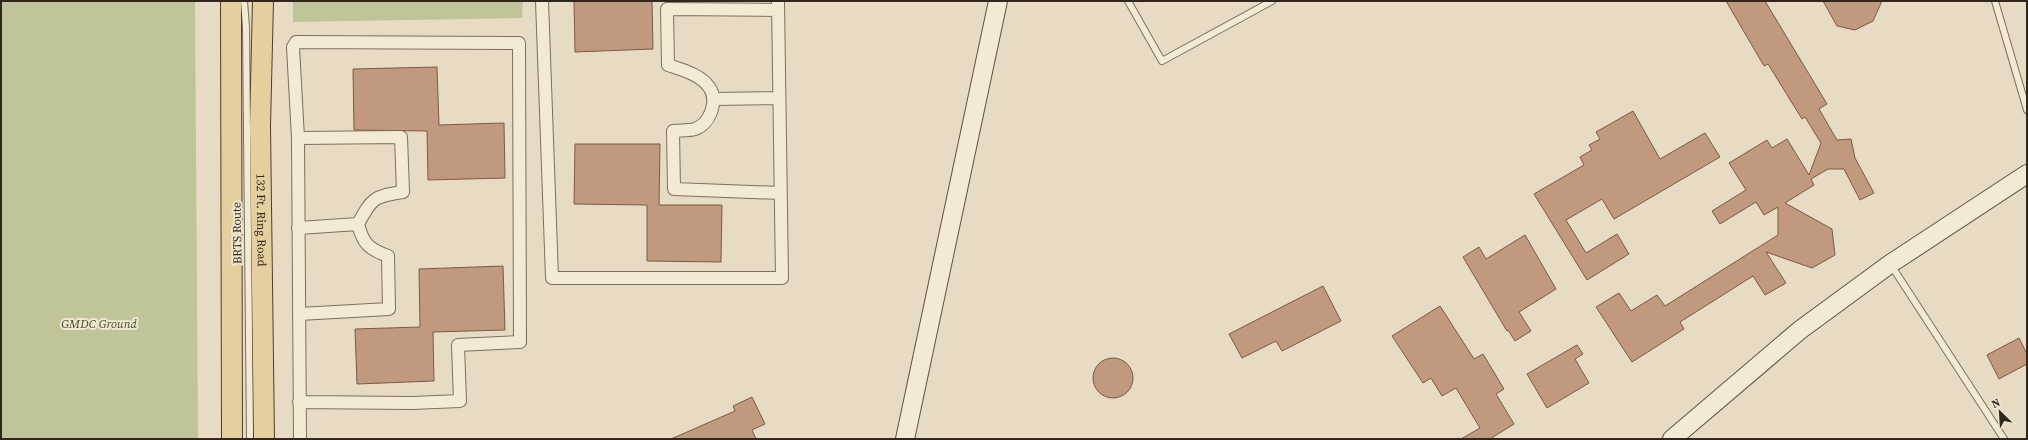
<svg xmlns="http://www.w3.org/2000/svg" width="2028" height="440" font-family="'Source Serif 4',serif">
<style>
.green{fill:#bfc499}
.building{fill:#c1997e;stroke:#7b5a45}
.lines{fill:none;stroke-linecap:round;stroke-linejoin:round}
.lane-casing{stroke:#7f6e5c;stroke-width:8}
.street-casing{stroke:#7f6e5c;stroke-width:14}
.secondary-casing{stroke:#615040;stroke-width:20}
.primary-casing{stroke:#4d3d30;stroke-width:22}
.lane{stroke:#f3ead5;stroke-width:6}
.street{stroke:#f3ead5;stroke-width:12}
.secondary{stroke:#f3ead5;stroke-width:18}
.primary{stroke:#e6cf9f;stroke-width:20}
.labels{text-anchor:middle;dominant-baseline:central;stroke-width:4;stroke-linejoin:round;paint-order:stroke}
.street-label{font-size:12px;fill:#31271e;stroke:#f0e7d2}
.park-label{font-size:12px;font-style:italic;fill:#434b28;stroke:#f0e7d2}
</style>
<rect width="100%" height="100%" fill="#e7dcc3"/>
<!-- green -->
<path class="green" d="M1 1H195L198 439H1Z
M293 1H523L522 18 293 22Z"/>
<!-- building -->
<path class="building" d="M574 1H652L653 49 575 52Z
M1726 1H1765L1827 104 1819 109 1837 140 1851 139 1855 158 1874 193 1860 200 1844 169H1828L1811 179 1814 185 1785 203 1832 229 1835 255 1812 268 1766 252 1786 283 1765 295 1753 276 1680 322 1684 329 1632 362 1596 307 1619 293 1631 311 1657 295 1665 306 1778 235V207L1764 215 1756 202 1720 224 1712 211 1746 190 1729 163 1767 140 1772 148 1787 139 1809 175 1821 143 1805 117 1802 119 1768 64 1764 66Z
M1823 1H1882L1873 21 1855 30 1837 26Z
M437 67 439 125 504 123 505 178 428 180 427 131 354 130 353 69Z
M1633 111 1660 159 1705 133 1720 157 1614 219 1602 199 1566 220 1586 253 1617 234 1629 254 1587 280 1534 194 1584 165 1580 157 1592 150 1589 145 1600 139 1596 132Z
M575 144H660L659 205H722L721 262 647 261V205L574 204Z
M1525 235 1556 289 1519 312 1531 331 1515 341 1508 330 1507 331 1463 257 1479 247 1486 259Z
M503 266 505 330 433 332 434 381 357 384 355 329 420 327 419 269Z
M1323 286 1341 321 1282 351 1276 341 1242 358 1229 334Z
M1440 306 1474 359 1483 354 1504 389 1496 394 1514 424 1490 439H1461L1480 428 1456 388 1442 396 1431 378 1423 383 1392 336Z
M2019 338 2027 354V364L1999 379 1987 355Z
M1577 345 1583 354 1575 359 1589 383 1547 408 1527 374Z
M1093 378a20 20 0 1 1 40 0a20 20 0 1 1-40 0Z
M752 397 765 424 752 430 756 439H671L735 411 733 406Z"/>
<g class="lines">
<!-- lane casing -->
<g class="lane-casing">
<path id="lane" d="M244 1 246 27 250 439
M1128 1 1162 61 1272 1
M1995 1 2027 110
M1891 265 2004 439"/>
</g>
<!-- street casing -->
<g class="street-casing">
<path id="street" d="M542 1 552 278H782L778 1
M778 10 667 9 668 65C682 70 700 74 709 87 719 100 710 124 695 129 688 131 680 130 673 131L674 189 780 193
M713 99 779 98
M298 138 401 137 403 192C374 196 372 198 358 224 363 244 369 249 388 256L389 309 299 314
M298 228 358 224
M299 402 412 403 460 401 458 345 520 342 519 43 296 42 293 47 298 138 300 439"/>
</g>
<!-- secondary casing -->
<g class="secondary-casing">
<path id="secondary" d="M905 439 998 1
M1672 439 1800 330 1890 264 2027 174"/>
</g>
<!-- primary casing -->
<g class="primary-casing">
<g id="primary">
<path d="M231 1 232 439"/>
<path id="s1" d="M263 1 260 126 264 439"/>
</g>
</g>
<!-- lane -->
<use href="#lane" class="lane"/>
<!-- street -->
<use href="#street" class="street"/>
<!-- secondary -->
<use href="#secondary" class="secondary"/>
<!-- primary -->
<use href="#primary" class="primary"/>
</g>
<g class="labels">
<!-- street labels -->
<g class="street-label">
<text stroke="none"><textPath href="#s1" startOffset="219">132 Ft. Ring Road</textPath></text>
<text transform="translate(237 233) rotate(-91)">BRTS Route</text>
</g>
<!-- park labels -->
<g class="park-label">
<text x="99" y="324">GMDC Ground</text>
</g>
</g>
<!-- border -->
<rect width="2028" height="440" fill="none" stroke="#31271e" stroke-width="4"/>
<!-- north arrow -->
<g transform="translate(2000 412) rotate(335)" stroke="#f0e7d2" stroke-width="3" paint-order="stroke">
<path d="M0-3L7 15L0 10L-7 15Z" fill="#31271e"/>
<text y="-6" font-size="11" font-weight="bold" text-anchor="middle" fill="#31271e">N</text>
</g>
</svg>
